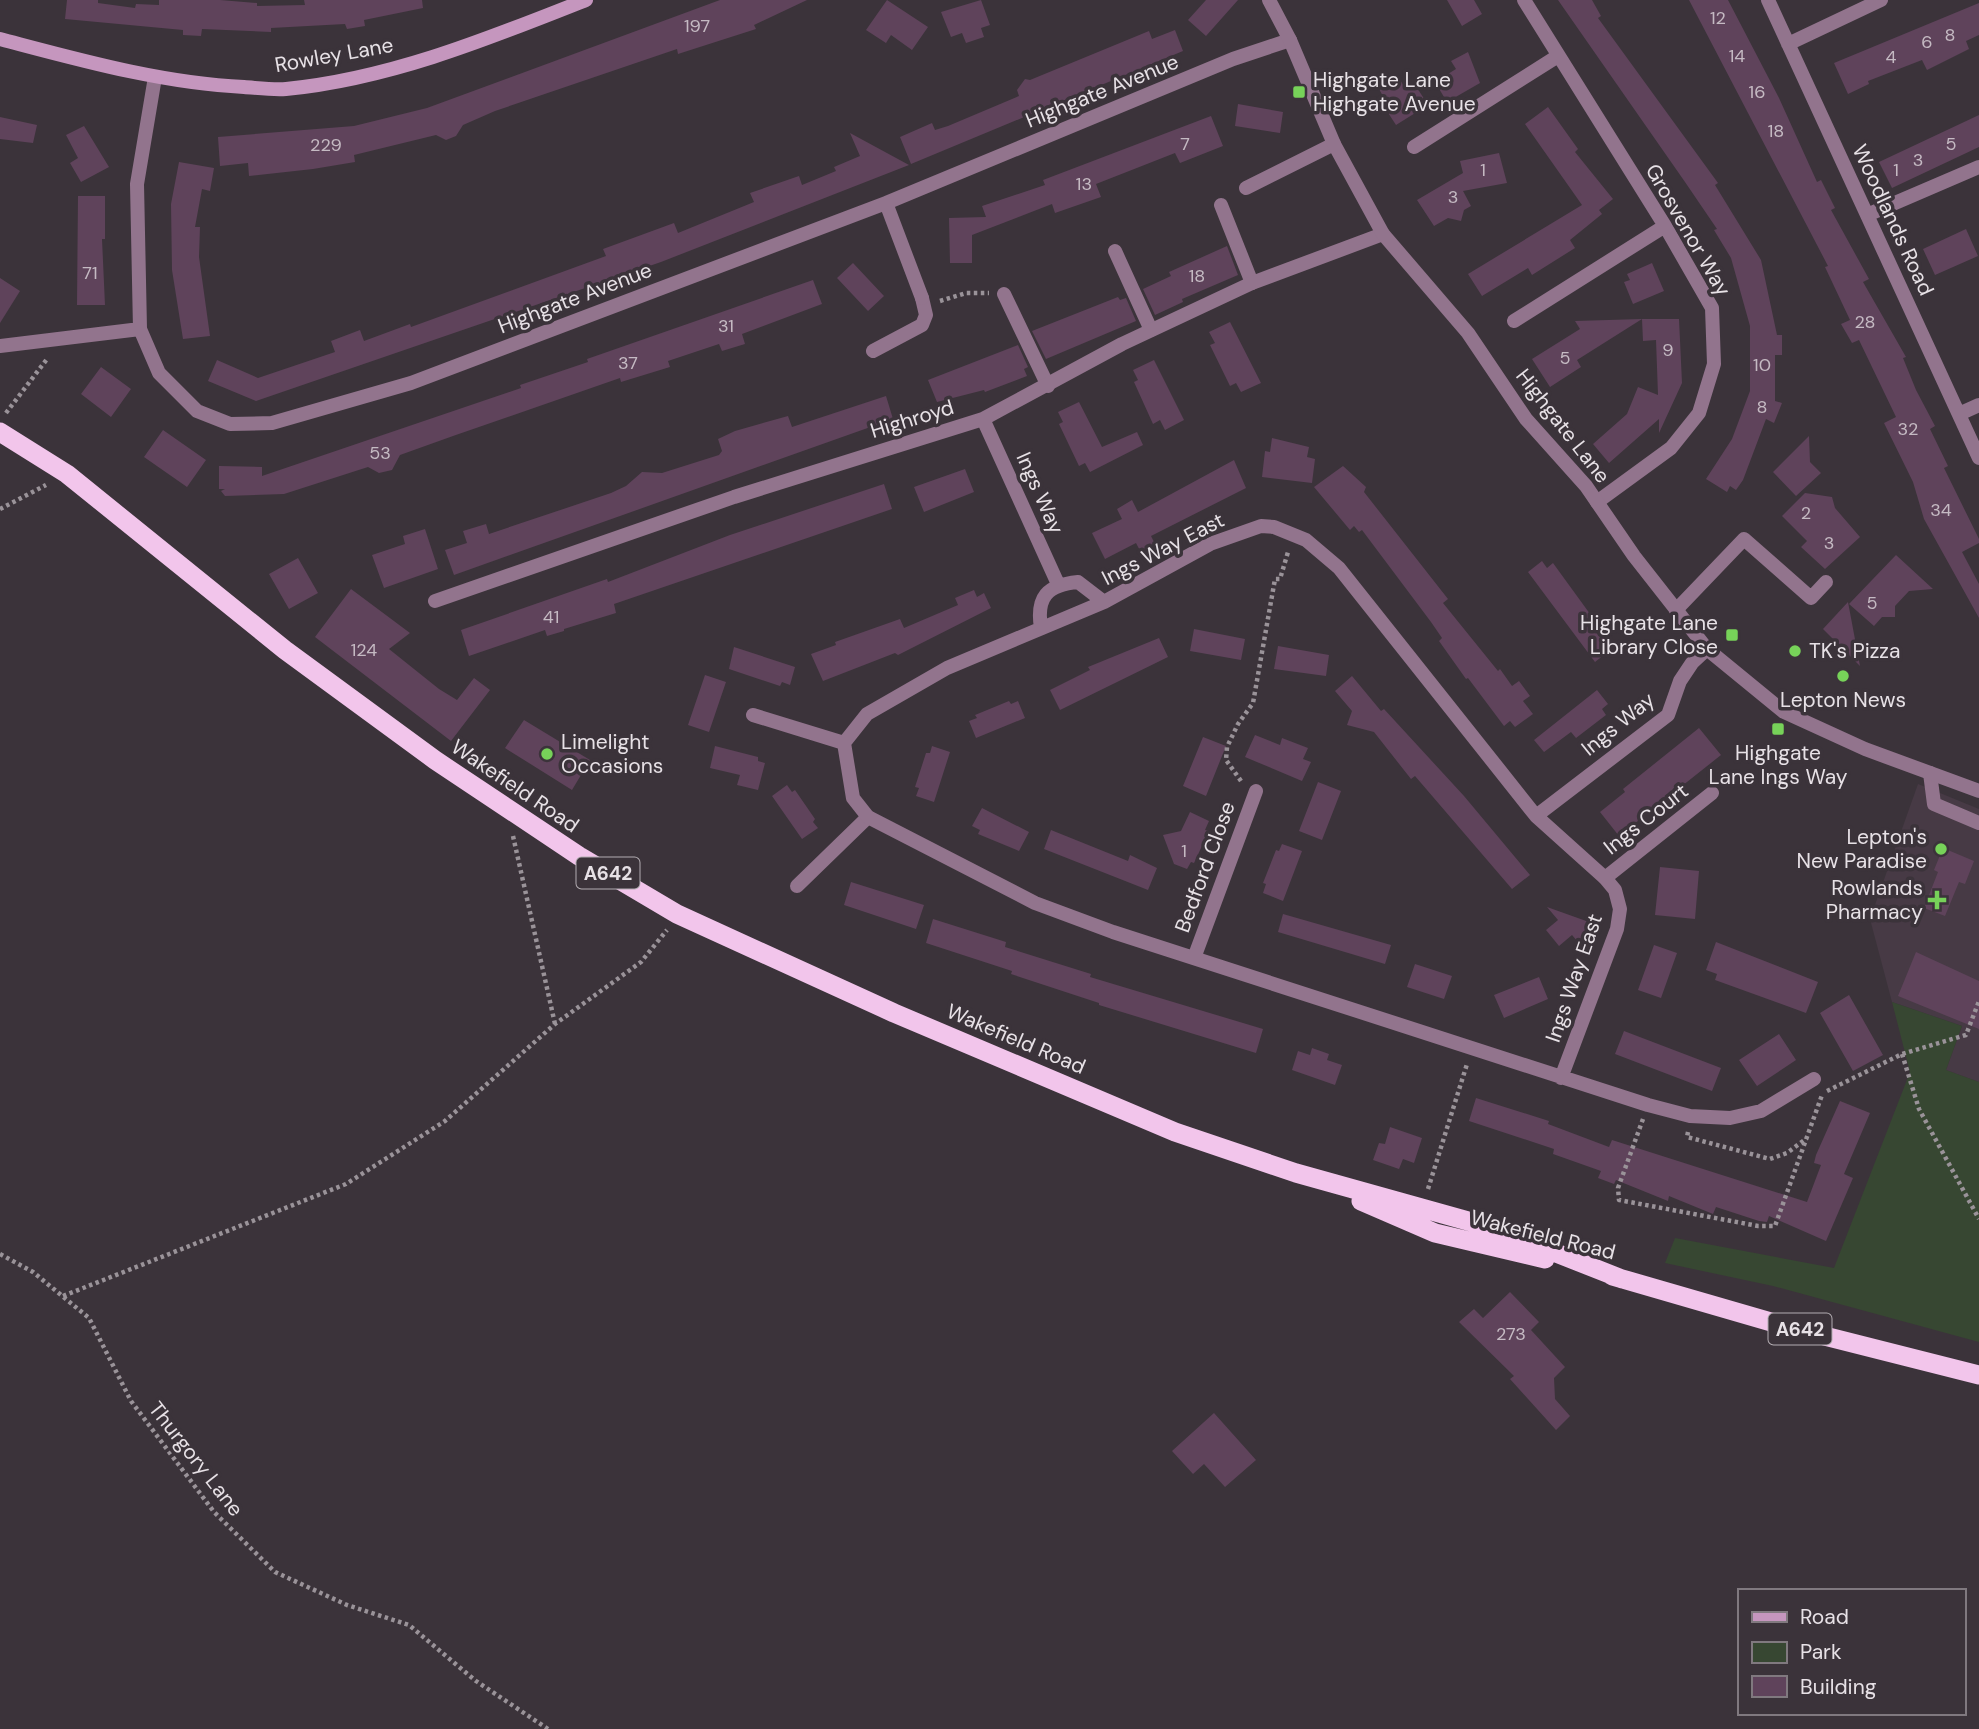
<svg xmlns="http://www.w3.org/2000/svg" width="1979" height="1729" font-family="'DM Sans',sans-serif">
<style>
.built{fill:#473a45}
.green{fill:#374732}
.building{fill:#5f435b}
.lines{fill:none;stroke-linecap:round;stroke-linejoin:round}
.path{stroke:#9a9399;stroke-width:4.5;stroke-dasharray:3.5 3.5;stroke-linecap:butt}
.service{stroke:#92748d;stroke-width:14}
.minor{stroke:#92748d;stroke-width:14}
.tertiary{stroke:#92748d;stroke-width:14}
.secondary{stroke:#c596be;stroke-width:14}
.trunk{stroke:#f2c5eb;stroke-width:19}
.poi-dot{fill:#77d259;stroke:#3b333a;stroke-width:2.5}
.labels{text-anchor:middle;dominant-baseline:central;stroke-width:7;stroke-linejoin:round;paint-order:stroke}
.number-label{font-size:18px;fill:#c5bac3}
.shield{fill:#3b333a;stroke:#b3adb2;stroke-width:2}
.shield-label{font-size:19px;font-weight:bold;fill:#e7e1e6}
.street-label{font-size:21px;fill:#e7e1e6;stroke:#3b333a}
.poi-label{font-size:21px;fill:#e7e1e6;stroke:#3b333a;text-anchor:start}
</style>
<rect width="100%" height="100%" fill="#3b333a"/>
<!-- built -->
<path class="built" d="M1918 784 1979 809V1082L1946 1070 1962 1026 1892 1002 1870 919Z"/>
<!-- green -->
<path class="green" d="M1892 1002 1962 1026 1946 1070 1979 1082V1342L1773 1286 1665 1263 1675 1238 1834 1268 1910 1072Z"/>
<!-- building -->
<path class="building" d="M67 0H98V3L135 8 136 4 159 5V0H220L257 3V6L305 5 304 0H422L423 8 364 20 365 26 347 29 345 24 271 28V32L202 29 201 36 183 35V30L65 19Z
M720 0H807L754 25 756 29 678 54 677 49 495 111 463 125 456 136 446 140 436 135 354 155 355 162 313 169 249 176 248 163 220 166 218 137 354 126 427 108Z
M887 0 928 27 912 50 891 35 886 43 866 30Z
M981 0 990 25 981 28 984 37 966 43 962 33 951 37 941 12Z
M1206 0H1238L1206 36 1188 20Z
M1447 0H1474L1482 14 1462 26Z
M1558 0H1592L1601 16 1598 18 1718 183 1715 185 1761 260 1777 335H1782V355H1775V401L1782 403 1774 423 1766 419 1743 480 1736 490 1730 486 1727 492 1706 479 1732 439 1750 391V326L1731 258 1714 230 1717 229 1685 182Z
M1689 0H1728L1779 98 1817 182 1821 180 1835 208 1831 210 1869 279 1863 282 1906 357 1903 358 1916 390 1935 426 1930 429 1948 466 1944 468 1979 539V543L1962 552 1979 584V618L1924 519 1913 482 1884 423 1896 417 1859 340 1852 343 1841 324 1850 320 1825 267 1828 266Z
M1979 3V35L1966 41 1969 49 1927 70 1922 60 1868 81 1869 84 1848 94 1834 63Z
M1175 30 1183 51 911 164 900 137 932 123 935 130 948 126 1019 96 1017 90 1025 79 1030 80 1149 31 1152 39Z
M1468 52 1480 83 1447 102 1435 82 1456 69 1451 61Z
M1398 76 1405 88 1414 83 1428 105 1396 125 1381 102 1385 100 1378 87Z
M1238 104 1283 112 1280 133 1235 126Z
M1548 107 1578 149 1575 152 1613 199 1599 210 1602 214 1570 240 1575 248 1532 275 1528 268 1482 296 1468 274 1582 205 1525 124Z
M1979 115V147L1892 188 1879 162Z
M1211 116 1223 146 1180 163 1175 153 1096 184 1101 197 1055 213 1052 204 972 235V263H950L949 218 986 217 982 206 1045 185 1043 180Z
M0 117 37 125 33 143 0 139Z
M84 126 109 167 81 182 70 163 78 158 66 135Z
M850 133 909 165 661 262 256 401 208 381 217 360 258 378 335 352 331 341 360 330 364 341 410 324 411 327 606 256 603 249 674 223 678 233 754 202 750 193 799 176 802 185 836 171 834 167 860 156Z
M1499 153 1507 183 1463 191 1471 206 1464 210 1461 221 1448 218 1434 226 1417 200 1463 173 1460 161Z
M179 162 214 168 210 191 202 189 195 227H200L199 257 210 336 183 339 172 270 171 204Z
M78 196H105V239H102L105 305H77Z
M1966 229 1978 256 1935 275 1923 249Z
M1227 246 1238 275 1182 299 1183 302 1155 315 1143 289 1171 276 1169 272Z
M853 263 884 296 868 311 837 278Z
M1652 263 1664 291 1633 304 1624 282 1630 280 1627 274Z
M0 278 20 291 0 323Z
M813 280 822 304 742 334 745 344 722 351 719 344 668 361 670 367 621 382 620 378 453 436 400 455 392 470 379 473 368 467 284 494 225 496 221 491 225 489H219V466L262 467V476L521 388 520 385 588 362 587 359Z
M1118 297 1120 300 1126 298 1136 321 1046 359 1032 331Z
M1642 319 1577 360 1581 367 1550 387 1532 359 1580 329 1575 321Z
M1642 319H1679L1682 383 1659 433V419L1609 463 1593 444 1627 414 1638 387 1658 395 1656 340 1643 341Z
M1230 322 1261 383 1241 392 1236 383 1230 386 1210 345 1215 343 1209 332Z
M1018 345 1028 367 1024 369 1027 376 985 392 984 390 937 402 928 380Z
M1154 360 1184 420 1165 430 1160 420 1153 424 1134 382 1138 380 1133 370Z
M101 367 131 389 111 417 81 394Z
M886 396 893 419 454 575 445 550 467 543 463 531 486 524 489 534 611 493 626 486 642 472 662 473 719 455 722 451 718 439 735 431 788 416 792 427Z
M1079 402 1102 447 1137 432 1143 445 1090 472 1085 463 1079 466 1059 424 1063 422 1058 412Z
M163 430 206 460 187 487 144 457Z
M1809 436 1810 462 1821 473 1796 496 1773 472Z
M1272 438 1309 447 1307 457 1315 459 1312 483 1262 477 1265 451 1270 452Z
M1234 460 1246 488 1151 536 1160 554 1146 562 1136 543 1105 559 1092 533 1122 519 1117 509 1132 500 1138 512Z
M1343 466 1366 487 1364 492 1448 599 1443 603 1498 671 1500 669 1512 686 1519 681 1530 696 1523 701 1533 714 1515 727 1510 721 1504 726 1468 678 1466 679 1439 641 1442 638 1431 622 1362 530 1359 532 1354 526 1350 530 1314 487Z
M965 469 974 492 924 512 914 487Z
M884 484 892 509 614 604 616 613 564 629V631L547 636 545 630 469 656 461 630 607 579 608 582 730 535Z
M1805 493 1832 497 1835 508 1860 537 1825 569 1801 547 1807 541 1782 516Z
M425 529 438 569 384 588 372 555 405 544 403 536Z
M1896 555 1933 589 1909 591 1895 606V617H1882L1874 626 1849 604Z
M298 558 318 593 289 609 269 574Z
M1542 561 1547 568 1553 563 1614 647 1595 662 1528 572Z
M351 589 410 633 389 649 439 689 457 700 474 678 490 690 451 741 315 637Z
M974 590 977 597 984 593 991 608 898 655 895 653 823 681 811 654 836 645 835 642 900 619 904 628 958 605 955 598Z
M1848 602 1860 666 1823 629Z
M1194 629 1245 639 1241 660 1190 651Z
M1159 638 1168 657 1060 710 1050 690 1090 670 1088 667Z
M1278 646 1329 655 1326 676 1274 669Z
M734 647 795 667 790 685 782 682 780 686 729 669Z
M705 675 726 682 709 732 688 725Z
M1352 676 1381 711 1384 709 1464 796 1530 875 1512 889 1415 776 1411 779 1374 732 1347 725 1352 711 1335 691Z
M1597 690 1608 704 1602 709 1606 715 1576 738 1571 732 1544 752 1534 740Z
M1009 701 1011 704 1018 701 1025 718 976 738 969 721 977 718 975 715Z
M524 720 590 760 572 790 505 748Z
M1699 728 1721 755 1619 836 1600 812 1625 792 1623 789Z
M1255 735 1280 745 1282 738 1308 748 1303 759 1311 762 1302 781 1245 757Z
M1203 737 1226 746 1206 796 1183 786Z
M715 746 758 757V761L765 763 758 790 737 785 740 775 710 768Z
M932 746 950 752 934 802 916 796 919 788 915 787 926 753H930Z
M1318 782 1341 791 1322 840 1299 831Z
M787 785 792 792 795 790 815 819 813 822 818 828 802 839 772 796Z
M982 808 1029 832 1019 851 978 834 980 830 972 826Z
M1190 812 1209 821 1205 830 1209 831 1194 863 1191 862 1187 869 1174 864 1163 835 1181 831Z
M1051 830 1128 861 1130 855 1157 868 1148 890 1044 849Z
M1282 844 1302 851 1283 901 1263 893 1266 884 1263 883 1276 850 1279 851Z
M1943 848 1974 861 1965 884 1959 882 1945 916 1924 908 1938 872 1934 870Z
M1660 867 1699 871 1695 919 1655 915Z
M851 882 924 905 916 929 844 905Z
M1547 907 1589 922 1586 924 1591 930 1578 942 1572 935 1559 946 1546 930 1558 920Z
M1283 914 1391 945 1385 964 1278 932Z
M933 919 1006 942 1005 947 1091 974 1090 977 1263 1029 1256 1053 1099 1005V1003L1011 974 1012 971 926 943Z
M1716 942 1818 982 1806 1013 1715 980 1717 974 1706 970Z
M1654 945 1677 953 1661 998 1638 990Z
M1916 952 1979 981V1029L1898 996Z
M1415 964 1452 976 1444 999 1407 987Z
M1539 977 1548 999 1504 1018 1494 995Z
M1849 995 1883 1055 1853 1071 1820 1013Z
M1624 1031 1721 1068 1712 1091 1615 1054Z
M1779 1034 1796 1060 1757 1086 1739 1060Z
M1312 1048 1329 1054 1327 1060 1342 1065 1335 1085 1292 1070 1298 1051 1310 1055Z
M1476 1098 1549 1121 1548 1124 1609 1147 1612 1140 1807 1202 1821 1165 1814 1163 1816 1155 1840 1101 1870 1113 1844 1174 1853 1178 1826 1241 1769 1216 1767 1222 1759 1221 1716 1207 1713 1214 1669 1196 1668 1201 1616 1180 1614 1184 1598 1178 1601 1171 1553 1154 1554 1149 1469 1121Z
M1390 1127 1422 1138 1414 1163 1403 1159 1399 1169 1373 1160 1379 1143 1385 1144Z
M1510 1292 1539 1322 1531 1330 1565 1367 1554 1378 1555 1399 1570 1416 1556 1430 1510 1379 1514 1376 1459 1322 1474 1309 1483 1318Z
M1214 1413 1256 1460 1225 1487 1204 1464 1193 1474 1172 1451Z"/>
<g class="lines">
<!-- path -->
<path class="path" d="M940 301 966 293H989
M6 413 47 359
M0 509 46 485
M1241 781 1226 760 1227 747 1238 724 1253 703 1275 579H1280L1288 552
M513 836 555 1024
M1902 1054 1919 1109 1979 1219
M1827 1091 1902 1054 1966 1035 1979 1001
M1643 1119 1618 1188 1619 1200 1758 1226H1775L1822 1095
M1688 1132 1687 1137 1770 1159 1787 1153 1807 1138
M1428 1189 1467 1064
M0 1254 33 1272 89 1318 131 1401 214 1512 275 1572 347 1605 409 1625 476 1681 548 1729
M63 1296 346 1184 445 1121 555 1024 641 962 667 930"/>
<!-- service -->
<path class="service" d="M1246 188 1334 144
M1221 205 1252 283
M1115 251 1151 330
M1004 294 1048 386
M873 351 922 325 926 315 922 298
M1930 773 1934 804 1979 823
M1605 878 1712 793
M797 886 868 817"/>
<!-- minor -->
<path class="minor" d="M1524 0 1665 226 1712 308 1714 364 1699 413 1671 448 1597 502
M1768 0 1979 458
M1788 44 1881 0
M155 77 137 184 140 329 159 373 197 411 230 424 272 423 411 383 886 203 1233 59 1290 40
M1414 147 1558 56
M886 203 922 298
M1867 215 1979 167
M1514 321 1665 226
M0 346 140 329
M1959 414 1979 405
M983 419 1058 584
M435 601 734 497 983 419 1122 344 1252 283 1383 234
M1676 610 1744 539 1811 598 1826 582
M1041 628C1036 597 1047 585 1078 582L1104 602
M753 715 844 743
M1536 816 1668 715 1680 681 1692 663 1707 649
M1194 958 1256 791
M1561 1078 1617 929 1620 909 1615 890 1605 878 1536 816 1339 568 1306 540 1274 527 1261 526 1210 544 1104 602 947 668 867 714 844 743 853 798 868 817 1035 903 1113 932 1648 1105 1690 1116 1730 1118 1761 1111 1814 1079"/>
<!-- tertiary -->
<path class="tertiary" d="M1269 0 1290 40 1334 144 1383 234 1468 333 1526 419 1586 486 1634 556 1707 649 1784 712 1865 749 1979 791"/>
<!-- secondary -->
<path class="secondary" d="M0 39C80 60 161 83 244 87 258 88 273 90 286 89 390 79 490 38 586 0"/>
<!-- trunk -->
<path class="trunk" d="M0 432 67 474 285 650 435 760 579 856 677 914 894 1013 1175 1132 1296 1173 1493 1228 1622 1279
M1361 1201 1435 1233 1545 1259
M1612 1276 1781 1325 1979 1375"/>
</g>
<!-- markers -->
<g class="poi-dot">
<rect x="1292" y="85" width="14" height="14" rx="3.5"/>
<rect x="1725" y="628" width="14" height="14" rx="3.5"/>
<circle cx="1795" cy="651" r="7"/>
<circle cx="1843" cy="676" r="7"/>
<rect x="1771" y="722" width="14" height="14" rx="3.5"/>
<circle cx="547" cy="754" r="7"/>
<circle cx="1941" cy="849" r="7"/>
<path d="M1933.5 889.5h7v7h7v7h-7v7h-7v-7h-7v-7h7z"/>
</g>
<g class="labels">
<!-- number labels -->
<g class="number-label">
<text x="1718" y="18">12</text>
<text x="697" y="26">197</text>
<text x="1950" y="35">8</text>
<text x="1927" y="42">6</text>
<text x="1737" y="56">14</text>
<text x="1891" y="57">4</text>
<text x="1757" y="92">16</text>
<text x="1776" y="131">18</text>
<text x="1185" y="144">7</text>
<text x="1951" y="144">5</text>
<text x="326" y="145">229</text>
<text x="1918" y="160">3</text>
<text x="1483" y="170">1</text>
<text x="1896" y="170">1</text>
<text x="1084" y="184">13</text>
<text x="1453" y="197">3</text>
<text x="90" y="273">71</text>
<text x="1197" y="276">18</text>
<text x="1865" y="322">28</text>
<text x="726" y="326">31</text>
<text x="1668" y="350">9</text>
<text x="1565" y="358">5</text>
<text x="628" y="363">37</text>
<text x="1762" y="365">10</text>
<text x="1762" y="407">8</text>
<text x="1908" y="429">32</text>
<text x="380" y="453">53</text>
<text x="1941" y="510">34</text>
<text x="1806" y="513">2</text>
<text x="1829" y="543">3</text>
<text x="1872" y="603">5</text>
<text x="551" y="617">41</text>
<text x="364" y="650">124</text>
<text x="1184" y="851">1</text>
<text x="1511" y="1334">273</text>
</g>
<!-- shield labels -->
<g class="shield">
<rect x="576.5" y="857.5" width="63" height="31" rx="5"/>
<rect x="1768.5" y="1313.5" width="63" height="31" rx="5"/>
</g>
<g class="shield-label">
<text x="608" y="873">A642</text>
<text x="1800" y="1329">A642</text>
</g>
<!-- street labels -->
<g class="street-label">
<text transform="translate(334 55) rotate(-10)">Rowley Lane</text>
<text transform="translate(1102 91) rotate(-22)">Highgate Avenue</text>
<text transform="translate(1893 220) rotate(65)">Woodlands Road</text>
<text transform="translate(1688 230) rotate(60)">Grosvenor Way</text>
<text transform="translate(575 298) rotate(-21)">Highgate Avenue</text>
<text transform="translate(912 419) rotate(-17)">Highroyd</text>
<text transform="translate(1563 426) rotate(52)">Highgate Lane</text>
<text transform="translate(1040 493) rotate(66)">Ings Way</text>
<text transform="translate(1163 549) rotate(-27)">Ings Way East</text>
<text transform="translate(1618 724) rotate(-39)">Ings Way</text>
<text transform="translate(515 786) rotate(34)">Wakefield Road</text>
<text transform="translate(1646 819) rotate(-38)">Ings Court</text>
<text transform="translate(1205 867) rotate(-70)">Bedford Close</text>
<text transform="translate(1574 978) rotate(-71)">Ings Way East</text>
<text transform="translate(1016 1039) rotate(23)">Wakefield Road</text>
<text transform="translate(1543 1235) rotate(14)">Wakefield Road</text>
<text transform="translate(196 1459) rotate(52)">Thurgory Lane</text>
</g>
<!-- poi labels -->
<g class="poi-label">
<text x="1313" y="80">Highgate Lane<tspan x="1313" dy="24">Highgate Avenue</tspan></text>
<text x="1718" y="623" text-anchor="end">Highgate Lane<tspan x="1718" dy="24">Library Close</tspan></text>
<text x="1809" y="651">TK's Pizza</text>
<text x="1843" y="700" text-anchor="middle">Lepton News</text>
<text x="561" y="742">Limelight<tspan x="561" dy="24">Occasions</tspan></text>
<text x="1778" y="753" text-anchor="middle">Highgate<tspan x="1778" dy="24">Lane Ings Way</tspan></text>
<text x="1927" y="837" text-anchor="end">Lepton's<tspan x="1927" dy="24">New Paradise</tspan></text>
<text x="1923" y="888" text-anchor="end">Rowlands<tspan x="1923" dy="24">Pharmacy</tspan></text>
</g>
</g>
<!-- legend -->
<rect x="1738" y="1589" width="228" height="126" fill="#3b333a" stroke="#80797f" stroke-width="2"/>
<rect x="1752" y="1612" width="35" height="10" fill="#c596be" stroke="#80797f" stroke-width="2"/>
<text x="1800" y="1624" font-size="21" fill="#e7e1e6">Road</text>
<rect x="1752" y="1642" width="35" height="21" fill="#374732" stroke="#80797f" stroke-width="2"/>
<text x="1800" y="1659" font-size="21" fill="#e7e1e6">Park</text>
<rect x="1752" y="1676" width="35" height="21" fill="#5f435b" stroke="#80797f" stroke-width="2"/>
<text x="1800" y="1694" font-size="21" fill="#e7e1e6">Building</text>
</svg>
